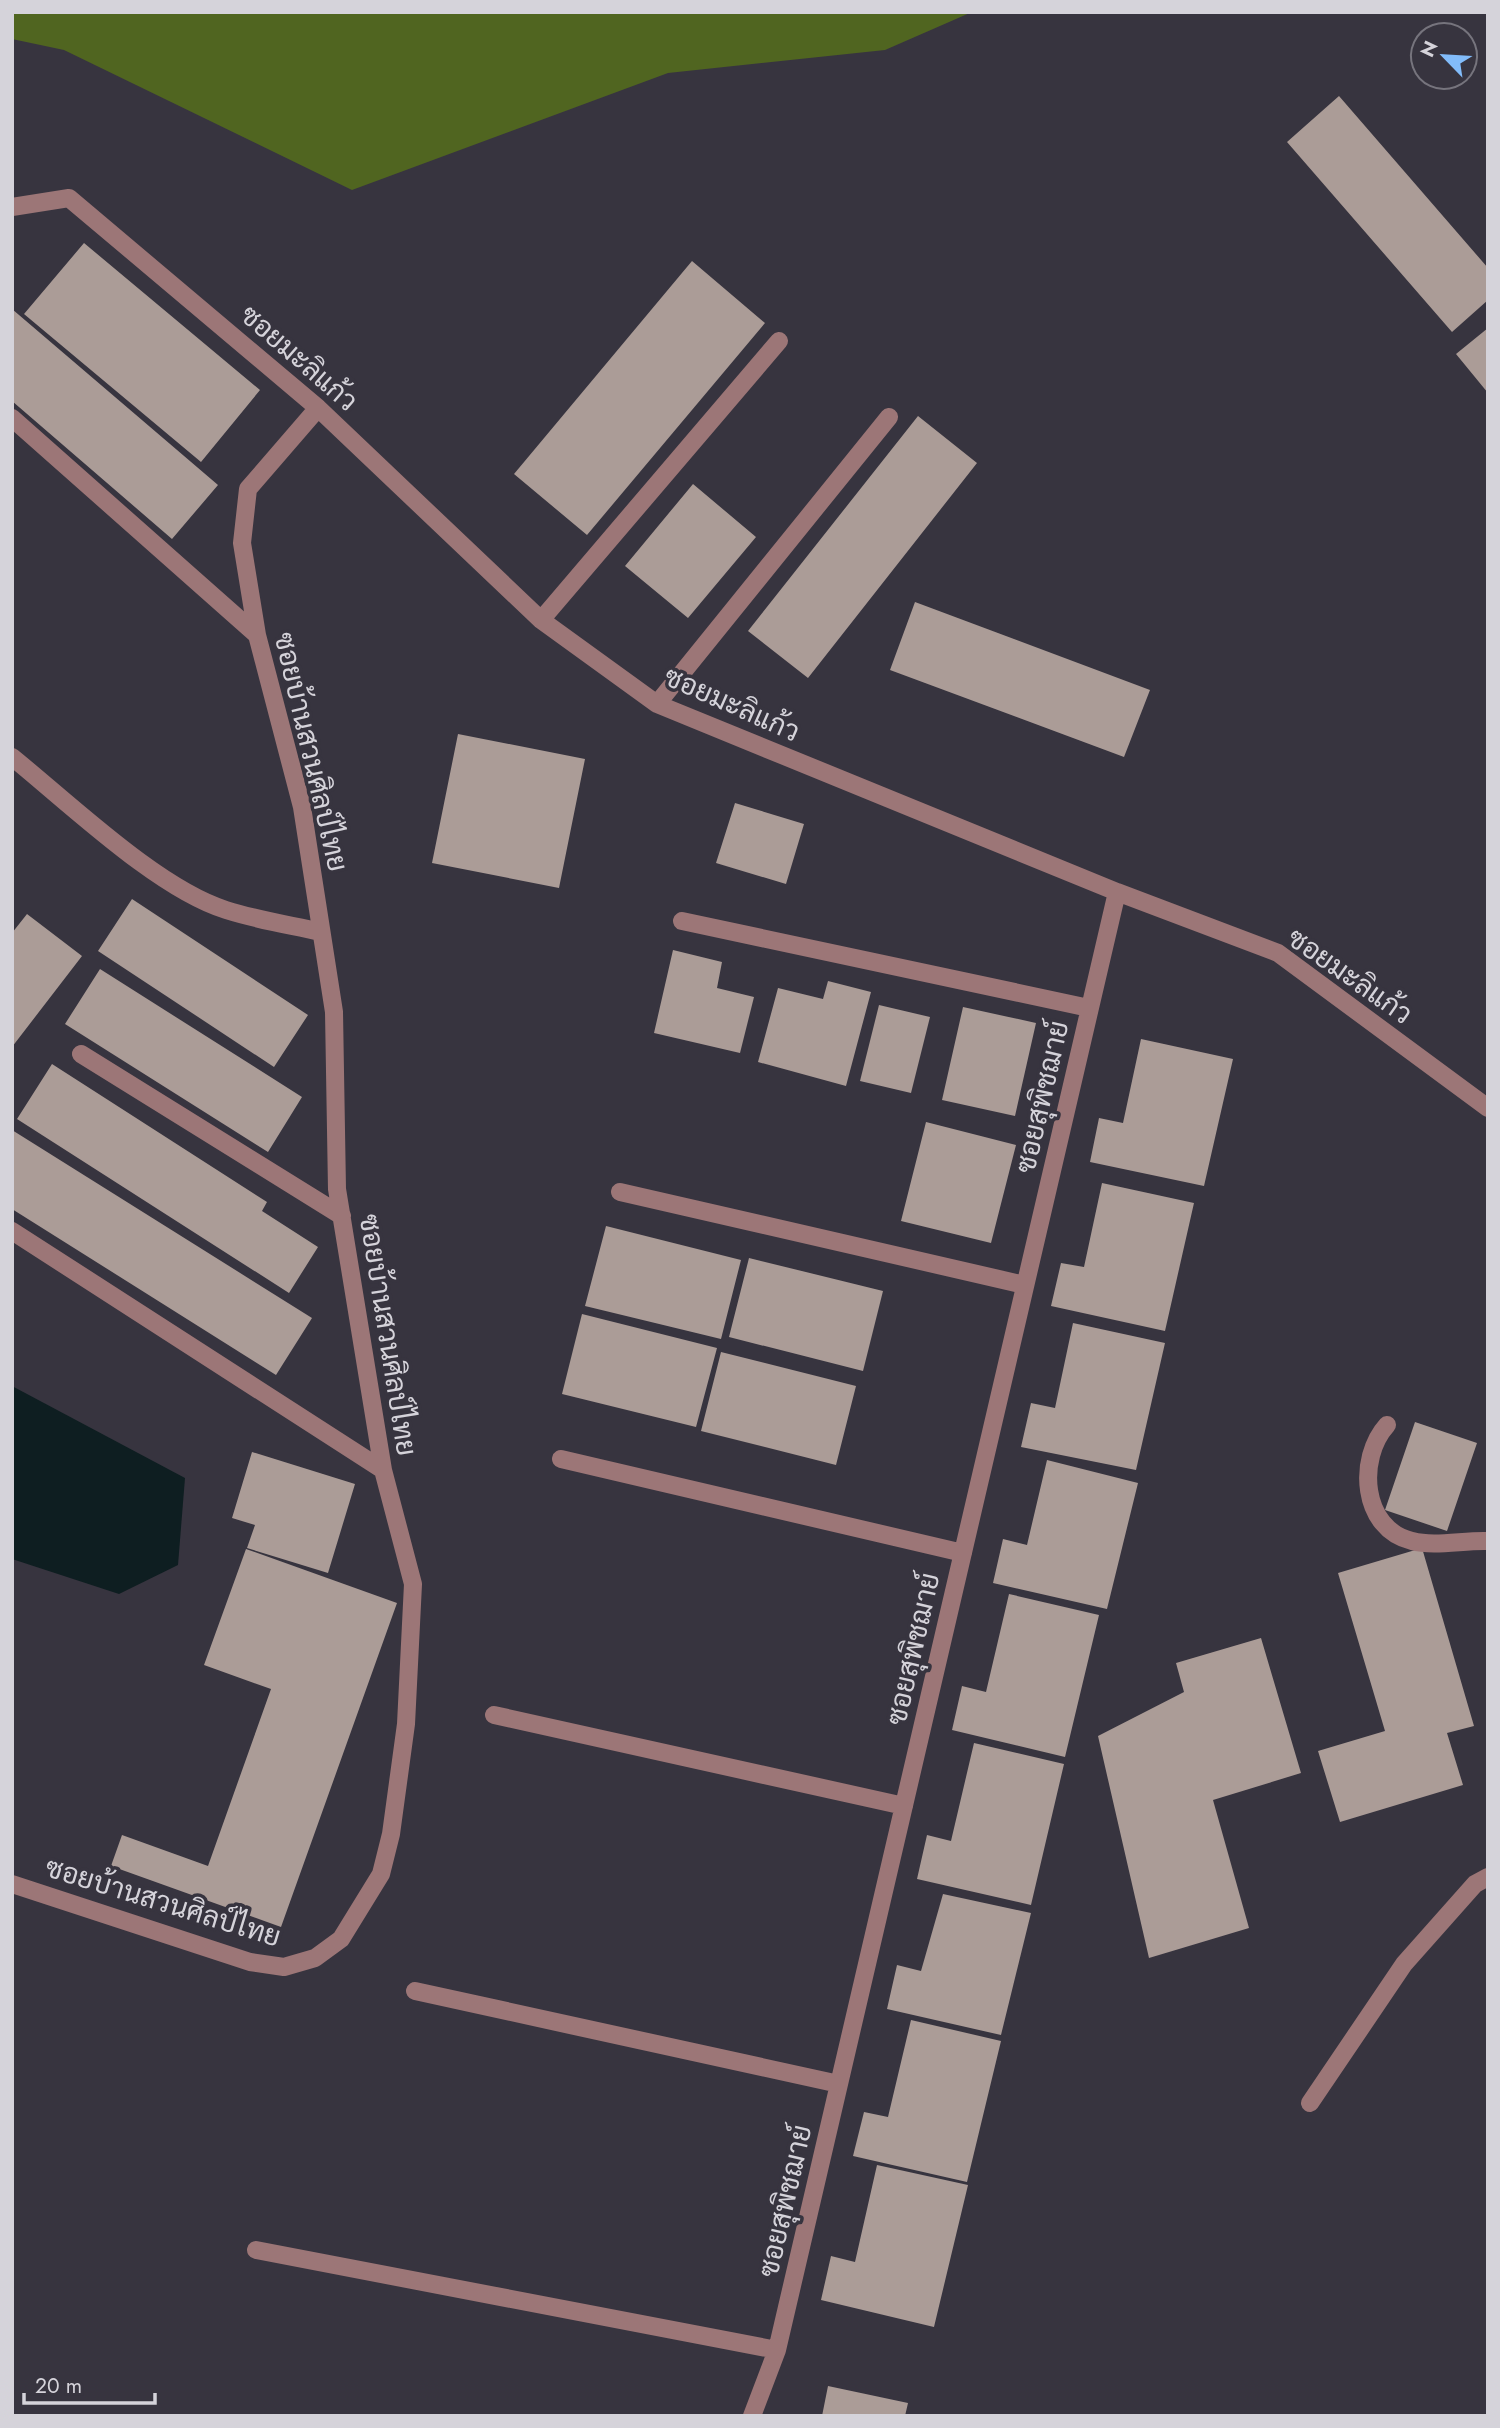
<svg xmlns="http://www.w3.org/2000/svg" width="1500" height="2428" font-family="Jost,Sarabun,sans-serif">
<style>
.green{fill:#506520}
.water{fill:#0e1e21}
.building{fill:#ab9c97}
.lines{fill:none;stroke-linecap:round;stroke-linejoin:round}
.minor{stroke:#9c7677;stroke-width:18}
.labels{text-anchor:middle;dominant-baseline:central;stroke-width:7;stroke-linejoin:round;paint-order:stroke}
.street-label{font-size:28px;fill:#d5d3da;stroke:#37343f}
</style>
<rect width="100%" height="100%" fill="#37343f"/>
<!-- green -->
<path class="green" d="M12 12H972L885 50 668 73 352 190 64 50 12 39Z"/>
<!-- water -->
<path class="water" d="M12 1386 185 1478 178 1565 119 1594 12 1559Z"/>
<!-- building -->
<path class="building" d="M1339 96 1488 268V300L1452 332 1287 142Z
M84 243 260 390 201 462 24 314Z
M692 261 765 323 587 535 514 474Z
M12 309 218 485 172 539 12 401Z
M1488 328V393L1456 354Z
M918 416 977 463 808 678 748 631Z
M693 484 756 537 688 618 625 566Z
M915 602 1150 690 1124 757 890 670Z
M458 734 585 759 559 888 432 863Z
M735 803 804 824 786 884 716 863Z
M132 899 308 1015 274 1067 98 951Z
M27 914 82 956 12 1047V933Z
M673 950 722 962 717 988 754 997 740 1053 654 1033Z
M100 969 302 1097 268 1152 65 1024Z
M828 981 871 992 846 1086 758 1062 778 988 823 999Z
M879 1005 930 1017 911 1093 860 1081Z
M963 1007 1036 1023 1015 1116 942 1100Z
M1141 1039 1233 1059 1204 1186 1090 1162 1099 1118 1123 1123Z
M52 1064 267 1202 262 1211 318 1247 289 1293 17 1119Z
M926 1122 1016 1145 991 1243 901 1221Z
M12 1130 312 1318 276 1375 12 1209Z
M1102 1183 1194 1203 1165 1331 1051 1306 1061 1263 1084 1267Z
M606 1226 741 1260 721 1339 585 1306Z
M749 1258 883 1291 863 1371 729 1337Z
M582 1314 717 1348 696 1427 562 1394Z
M1073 1323 1165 1343 1136 1470 1021 1447 1031 1403 1055 1408Z
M721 1352 856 1386 836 1465 701 1431Z
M1415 1422 1477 1443 1447 1531 1385 1510Z
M252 1452 355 1484 328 1573 247 1548 255 1525 232 1518Z
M1047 1460 1138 1483 1107 1609 993 1583 1003 1539 1027 1545Z
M1422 1548 1474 1726 1447 1733 1463 1785 1340 1822 1318 1751 1385 1731 1338 1573Z
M246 1549 397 1603 281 1927 111 1866 122 1835 208 1866 271 1689 204 1665Z
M1009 1594 1099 1615 1065 1757 952 1730 962 1686 986 1692Z
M1261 1638 1301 1773 1213 1800 1249 1928 1149 1958 1098 1736 1184 1692 1176 1663Z
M974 1743 1064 1764 1031 1905 917 1879 927 1835 951 1841Z
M943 1894 1031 1913 1001 2035 887 2009 897 1965 921 1971Z
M911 2020 1001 2041 967 2182 853 2156 864 2112 888 2117Z
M877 2165 968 2185 934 2327 821 2300 831 2256 855 2262Z
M828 2386 908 2403 905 2416H822Z"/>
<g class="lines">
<!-- minor -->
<path class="minor" d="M12 207 69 198 318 408 541 620 657 704 1117 892 1278 953 1488 1108
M12 418 257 635
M541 620 779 341
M657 704 889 417
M12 757C69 803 158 889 226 910 257 920 290 925 321 932
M682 921 1089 1008
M81 1054 342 1216
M620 1192 1025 1285
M12 1231 383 1470
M1387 1425C1357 1458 1361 1529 1412 1541 1434 1547 1464 1540 1488 1541
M561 1459 963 1553
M494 1715 904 1806
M12 1884 250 1962 284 1967 315 1958 341 1939 381 1874 391 1834 406 1724 413 1584 383 1470 337 1189 334 1012 302 807 257 635 242 543 248 489 318 408
M415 1991 839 2084
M1310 2103 1404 1964 1475 1884 1488 1877
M256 2250 777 2350
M752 2416 777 2350 1117 892"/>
</g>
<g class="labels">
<!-- street labels -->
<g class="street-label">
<text transform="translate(299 358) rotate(41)">ซอยมะลิแก้ว</text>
<text transform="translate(732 704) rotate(24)">ซอยมะลิแก้ว</text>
<text transform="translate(311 752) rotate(77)">ซอยบ้านสวนศิลป์ไทย</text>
<text transform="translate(1350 976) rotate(35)">ซอยมะลิแก้ว</text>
<text transform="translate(1042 1097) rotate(-77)">ซอยสุพิชฌาย์</text>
<text transform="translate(388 1335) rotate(81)">ซอยบ้านสวนศิลป์ไทย</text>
<text transform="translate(913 1649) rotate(-77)">ซอยสุพิชฌาย์</text>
<text transform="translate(163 1902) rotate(17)">ซอยบ้านสวนศิลป์ไทย</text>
<text transform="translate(785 2201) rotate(-77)">ซอยสุพิชฌาย์</text>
</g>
</g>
<!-- border -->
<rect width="1500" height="2428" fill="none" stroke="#d5d3da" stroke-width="28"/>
<!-- north arrow -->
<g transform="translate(1444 56) rotate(295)"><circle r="33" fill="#37343f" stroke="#76747d" stroke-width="2"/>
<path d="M0-5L12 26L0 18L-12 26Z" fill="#82bcfa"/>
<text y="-10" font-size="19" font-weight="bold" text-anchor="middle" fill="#d5d3da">N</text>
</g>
<!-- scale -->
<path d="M24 2393v10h131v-10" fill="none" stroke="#d5d3da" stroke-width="3.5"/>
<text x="35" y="2393" font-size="21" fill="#d5d3da" stroke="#37343f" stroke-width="5" paint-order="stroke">20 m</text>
</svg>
